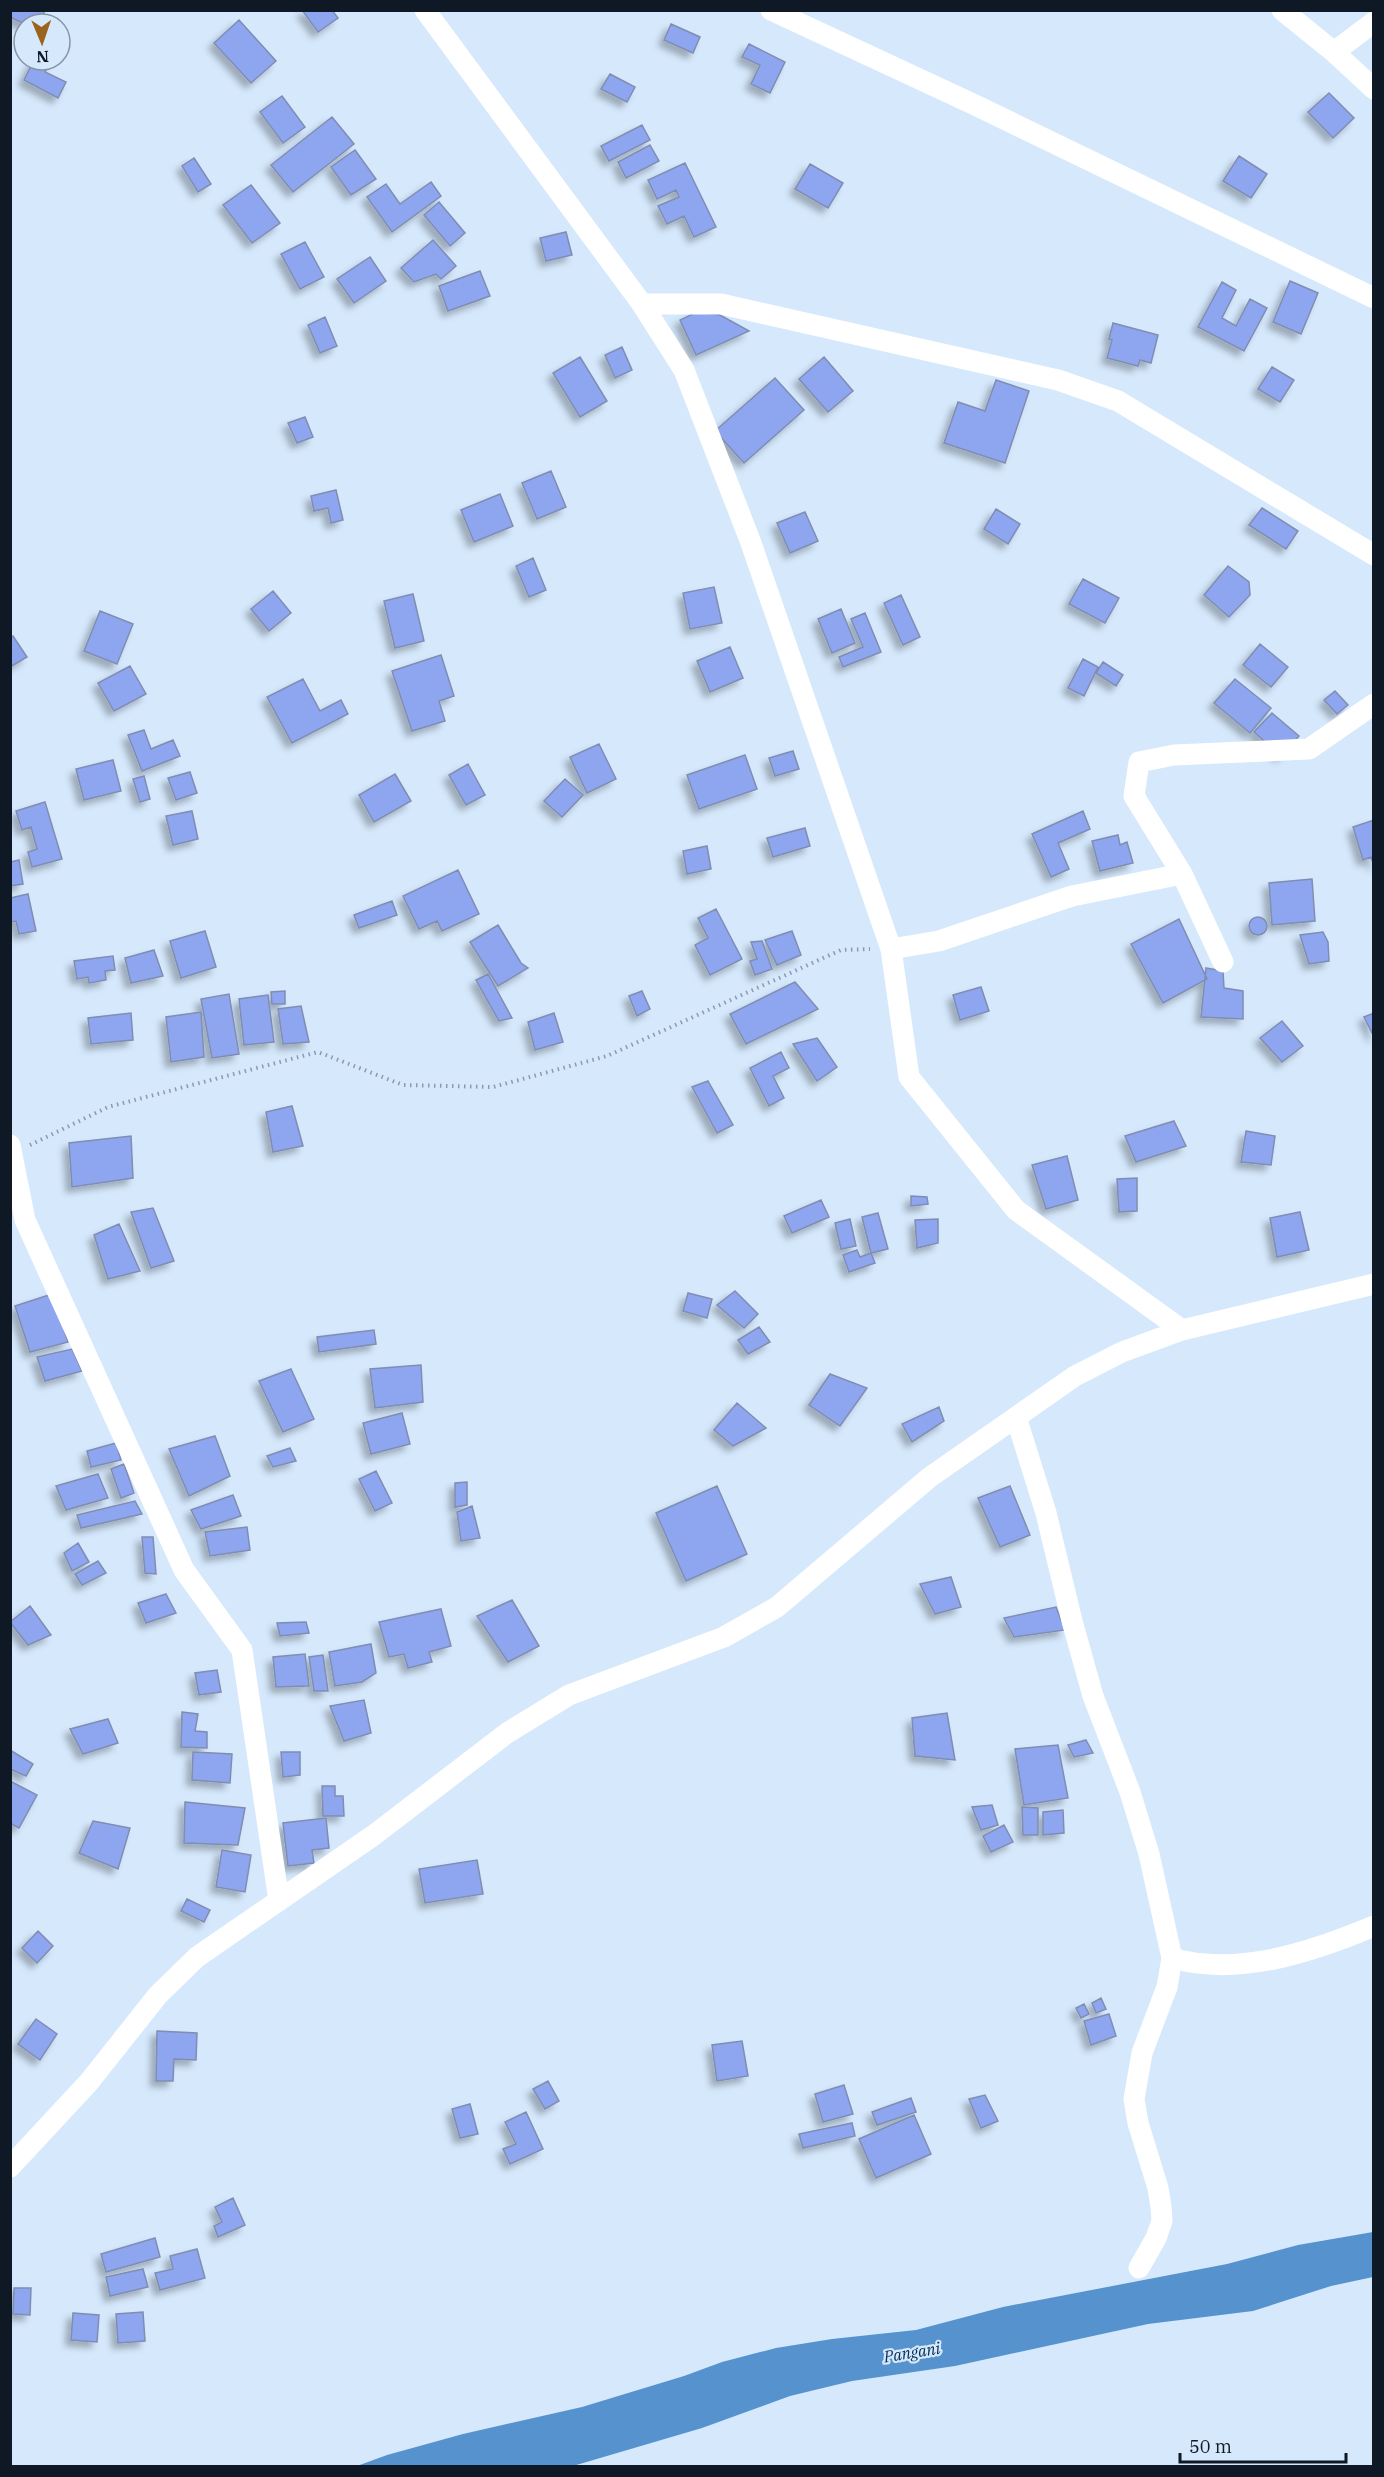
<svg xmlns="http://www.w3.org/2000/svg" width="1384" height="2477" font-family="'IBM Plex Serif',serif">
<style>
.water{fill:#5693ce}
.building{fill:#8da6ef;stroke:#808db2;stroke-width:1.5;filter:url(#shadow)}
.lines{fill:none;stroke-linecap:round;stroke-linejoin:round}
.path{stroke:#8b9bac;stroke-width:4;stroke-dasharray:1.5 4.5;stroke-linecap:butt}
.minor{stroke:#fff;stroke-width:21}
.labels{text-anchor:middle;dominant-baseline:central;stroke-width:4.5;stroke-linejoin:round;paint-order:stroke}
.water-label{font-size:16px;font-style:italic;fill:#002d53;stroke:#d5e8fc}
</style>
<defs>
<filter id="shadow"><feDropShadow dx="-5.5" dy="5.5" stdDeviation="3" flood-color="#0004"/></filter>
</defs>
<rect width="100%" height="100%" fill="#d5e8fc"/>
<!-- water -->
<path class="water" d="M1373 2232V2277L1331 2286 1253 2311 1148 2324 955 2366 852 2381 790 2396 702 2428 573 2466H357L387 2455 463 2434 582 2407 684 2376 722 2362 776 2348 832 2339 916 2330 1003 2307 1227 2264 1298 2245Z"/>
<!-- building -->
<path class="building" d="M10 10H45L43 15 51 19 49 24H25L10 17Z
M302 10H332L338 18 318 32Z
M239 20 276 61 251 83 214 43Z
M671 24 700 37 693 53 664 40Z
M749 44 785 62 770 93 751 84 760 65 742 57Z
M34 60H52L45 72 66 82 58 98 24 80Z
M610 74 635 87 627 102 601 89Z
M1329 93 1354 118 1333 138 1308 112Z
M282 96 305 127 283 143 260 112Z
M332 117 354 144 293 192 271 165Z
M642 125 650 140 609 161 601 146Z
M650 145 659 161 626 178 618 162Z
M355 150 376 179 351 195 331 167Z
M1239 156 1267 174 1251 198 1223 181Z
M194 158 211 184 198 192 182 166Z
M685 163 716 227 694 237 684 216 667 224 658 206 679 197 676 190 657 199 648 180Z
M810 164 843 183 828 208 795 189Z
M431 182 441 196 392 232 367 197 386 184 400 204Z
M251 185 280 223 252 243 223 205Z
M439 202 465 233 450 246 424 215Z
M566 232 572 255 546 261 540 238Z
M433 240 456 266 441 279 436 274 414 282 401 268Z
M305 242 324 277 300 289 281 254Z
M370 257 386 281 354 303 337 279Z
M480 271 490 296 448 311 439 286Z
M1290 281 1318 293 1301 334 1273 322Z
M1222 282 1236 290 1222 318 1236 326 1250 299 1267 308 1244 351 1198 327Z
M697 312 720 315 749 331 696 355 680 320Z
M325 317 337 346 320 353 308 325Z
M1113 323 1158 335 1151 363 1140 360 1138 366 1107 358 1112 340 1109 339Z
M622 347 632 370 615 378 605 355Z
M580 357 607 401 580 417 553 373Z
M824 357 853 391 828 412 799 379Z
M1272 367 1294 380 1280 402 1258 389Z
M775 378 804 410 744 463 715 431Z
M996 380 1029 391 1005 463 944 443 958 402 985 411Z
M305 417 313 437 297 443 288 423Z
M551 471 566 507 537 519 522 483Z
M336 490 343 520 331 523 328 508 314 511 311 496Z
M500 494 513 526 474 542 461 510Z
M1262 508 1298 531 1286 549 1249 525Z
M996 509 1020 524 1008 544 984 529Z
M805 512 818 541 790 553 777 523Z
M533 558 546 590 529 597 516 566Z
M1228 566 1249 582 1250 595 1229 617 1204 595Z
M1083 579 1119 598 1105 623 1069 604Z
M714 587 722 623 690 629 683 593Z
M273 591 291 613 269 631 251 609Z
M413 594 424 641 395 648 384 601Z
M901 595 920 637 903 645 884 603Z
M841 609 855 643 832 653 818 619Z
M100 611 133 624 117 664 84 651Z
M865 613 881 652 843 667 839 657 863 647 851 619Z
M13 636 27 657 10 667V638Z
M1260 644 1288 667 1271 687 1243 665Z
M730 647 743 678 710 692 697 661Z
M441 655 454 696 439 701 445 721 412 731 392 671Z
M1083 659 1098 667 1084 696 1068 688Z
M1103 662 1123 675 1116 686 1096 673Z
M130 666 146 694 114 711 98 683Z
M303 679 320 711 341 700 348 714 292 743 267 697Z
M1235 679 1271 708 1250 733 1214 703Z
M1335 691 1348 705 1337 714 1324 700Z
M1272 713 1299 736 1281 756 1254 732Z
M144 730 151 749 173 740 180 756 142 771 128 735Z
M599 744 616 779 587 793 570 757Z
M793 751 799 769 775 776 769 758Z
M745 755 757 789 699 809 687 775Z
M113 760 121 791 84 800 76 769Z
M468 764 485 795 466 805 449 775Z
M190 772 197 793 176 800 168 778Z
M395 774 411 801 374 822 359 795Z
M144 776 150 799 140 802 133 779Z
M565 779 583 795 562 817 544 801Z
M45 802 62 859 32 867 28 852 37 849 31 827 22 830 16 811Z
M192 811 198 839 173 845 166 816Z
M1083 811 1090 829 1058 843 1069 869 1051 877 1032 834Z
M1374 820V866L1371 857 1363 860 1353 827Z
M805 828 810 846 773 857 767 838Z
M1118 835 1120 845 1127 842 1133 863 1100 871 1092 841Z
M707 846 711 869 687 874 683 851Z
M19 860 23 884 10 886V862Z
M458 870 479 914 442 931 437 921 419 929 403 896Z
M1312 879 1315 921 1272 925 1269 883Z
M28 894 36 931 19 934 16 921 10 922V898Z
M392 901 397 915 359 928 354 915Z
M716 909 742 959 710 975 695 945 708 938 698 918Z
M1249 926a9 9 0 1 1 18 0a9 9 0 1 1-18 0Z
M1179 919 1207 979 1163 1003 1131 944Z
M498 925 521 963 528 968 498 986 470 942Z
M205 931 216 967 181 978 170 941Z
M792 931 801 955 777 965 765 940Z
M1323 932 1328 942 1329 961 1309 964 1300 935Z
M762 941 772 969 755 975 750 961 757 959 751 942Z
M154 950 163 976 131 983 125 958Z
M113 956 115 970 105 971 106 980 89 983 88 977 77 979 74 961Z
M1206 968 1223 971 1224 988 1243 991V1019L1201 1017Z
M488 974 512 1018 499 1021 476 980Z
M795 982 818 1009 746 1044 730 1014Z
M981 987 989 1011 960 1020 953 995Z
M285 991V1004H272L271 992Z
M642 991 650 1009 637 1016 629 996Z
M229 994 239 1054 212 1058 201 999Z
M268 995 274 1042 244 1045 239 999Z
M301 1006 309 1042 283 1044 278 1009Z
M201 1012 204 1057 171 1062 166 1017Z
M131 1013 133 1040 91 1044 88 1018Z
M554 1013 563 1042 535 1050 528 1022Z
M1374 1013V1037L1364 1017Z
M1282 1021 1303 1046 1282 1062 1260 1038Z
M817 1038 837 1067 817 1081 793 1044Z
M781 1052 789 1068 773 1076 784 1098 769 1106 750 1068Z
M708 1081 733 1125 717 1133 692 1087Z
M292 1106 303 1146 273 1152 266 1112Z
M1174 1121 1186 1146 1136 1162 1125 1136Z
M1246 1131 1275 1136 1271 1165 1241 1162Z
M131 1136 133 1178 72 1187 69 1143Z
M1067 1156 1078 1200 1046 1209 1032 1165Z
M1137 1178V1211L1119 1212 1117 1179Z
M911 1196 927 1197 928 1204 911 1206Z
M821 1200 829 1217 792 1233 784 1216Z
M153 1208 174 1261 151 1268 131 1212Z
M1300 1212 1309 1250 1277 1257 1270 1218Z
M878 1213 888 1249 871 1253 862 1217Z
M850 1219 856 1246 841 1249 835 1223Z
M938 1219V1243L917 1248 915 1220Z
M119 1224 140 1271 108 1279 94 1235Z
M857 1250 860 1257 871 1253 875 1263 849 1272 843 1255Z
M735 1291 758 1314 744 1328 717 1305Z
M688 1293 712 1299 707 1318 683 1311Z
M52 1294 68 1342 30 1352 15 1306Z
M759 1327 770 1342 748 1354 738 1340Z
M374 1330 376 1344 319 1352 317 1337Z
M72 1349 82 1371 45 1381 37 1357Z
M421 1365 423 1402 375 1408 370 1369Z
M291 1369 314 1419 283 1432 259 1381Z
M830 1374 867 1388 840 1426 809 1405Z
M737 1403 766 1428 733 1446 714 1430Z
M939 1407 944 1421 912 1442 902 1424Z
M402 1413 410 1444 371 1454 363 1423Z
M215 1436 230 1476 189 1496 169 1449Z
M116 1443 121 1460 91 1467 87 1451Z
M290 1448 296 1461 273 1467 267 1456Z
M124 1464 134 1493 121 1498 111 1469Z
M376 1471 392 1503 375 1511 359 1479Z
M98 1474 108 1498 66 1510 56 1486Z
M467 1482V1505L455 1507V1483Z
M717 1486 747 1554 686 1581 656 1513Z
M1010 1486 1030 1535 1000 1547 978 1498Z
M233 1495 241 1516 201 1529 191 1510Z
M135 1501 142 1514 81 1528 77 1515Z
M472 1506 480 1538 461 1541 457 1512Z
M247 1527 250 1550 210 1556 205 1532Z
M142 1537H153L156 1574 145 1573Z
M78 1543 89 1562 72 1571 64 1553Z
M98 1561 106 1573 82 1585 75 1574Z
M951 1577 961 1607 935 1614 920 1584Z
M166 1594 176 1613 146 1623 138 1603Z
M512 1600 539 1646 508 1662 477 1616Z
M30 1606 51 1635 28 1645 10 1622Z
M1056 1607 1065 1630 1014 1637 1004 1618Z
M441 1609 451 1646 429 1652 432 1662 408 1668 404 1654 389 1657 379 1622Z
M306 1622 309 1633 280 1636 277 1623Z
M371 1644 376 1673 362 1682 335 1686 329 1652Z
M305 1654 309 1686 276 1687 273 1657Z
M323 1655 328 1691H314L309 1657Z
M217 1670 221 1692 199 1695 195 1673Z
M364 1700 371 1733 344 1741 330 1706Z
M182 1712 198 1714 195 1731 207 1732V1748L181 1747Z
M947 1713 955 1760 915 1756 912 1718Z
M108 1719 118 1743 83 1754 70 1729Z
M1086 1740 1093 1753 1074 1757 1068 1745Z
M1058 1745 1068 1798 1024 1805 1015 1749Z
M10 1750 33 1764 26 1776 10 1769Z
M193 1752 232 1754 230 1783 192 1780Z
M281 1752H300V1775L283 1777Z
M10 1781 37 1795 19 1828 10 1823Z
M322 1786H335V1796H343L344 1816H323Z
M185 1802 245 1808 238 1845 184 1843Z
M992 1805 998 1825 981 1830 972 1807Z
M1022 1807 1038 1808V1835H1023Z
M1063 1810 1064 1833 1043 1835V1812Z
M326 1818 329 1848 312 1850 314 1863 288 1866 283 1823Z
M93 1821 130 1828 118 1869 79 1853Z
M1004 1825 1013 1842 991 1852 983 1836Z
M222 1850 251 1855 245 1892 216 1887Z
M477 1860 483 1894 425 1903 419 1869Z
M187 1899 210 1910 204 1922 181 1911Z
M38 1931 53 1946 37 1963 22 1948Z
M1101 1998 1106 2009 1096 2013 1092 2003Z
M1084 2004 1089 2014 1081 2018 1076 2008Z
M1109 2014 1116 2036 1091 2045 1084 2021Z
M36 2019 57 2034 40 2060 18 2044Z
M157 2031 197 2033 196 2060 174 2059 173 2081H156Z
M742 2041 748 2076 717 2081 712 2045Z
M548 2081 559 2101 545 2109 533 2089Z
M844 2085 853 2114 823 2122 815 2094Z
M985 2095 998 2121 981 2128 969 2099Z
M911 2098 916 2112 877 2125 872 2112Z
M470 2104 478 2134 460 2138 452 2109Z
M526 2112 543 2149 510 2164 503 2149 516 2144 505 2122Z
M914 2115 931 2154 876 2178 859 2139Z
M852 2123 855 2136 803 2148 799 2134Z
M233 2198 245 2225 218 2237 214 2226 222 2222 215 2207Z
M155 2238 160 2257 106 2272 101 2254Z
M197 2249 205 2278 160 2290 155 2273 173 2269 170 2256Z
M143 2269 148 2287 110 2296 106 2277Z
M14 2288H31L30 2315 13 2314Z
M143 2312 145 2341 118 2343 116 2314Z
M73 2313 99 2315 97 2342 71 2340Z"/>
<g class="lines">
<!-- path -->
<path class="path" d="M30 1145 108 1107 318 1052 403 1085 493 1087 607 1056 841 950 870 949"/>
<!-- minor -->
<path class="minor" d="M425 10 642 304 684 370 751 543 891 949 909 1077 1016 1210 1182 1330
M771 10 973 104 1374 298
M1282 10 1334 52 1374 89
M1334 52 1374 22
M642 304H721L1058 380 1118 401 1374 555
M891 949 939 941 1072 896 1182 874
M1223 962 1182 874 1134 796 1139 762 1174 755 1309 749 1374 704
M10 1145 25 1220 184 1570 242 1650 279 1901
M1016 1417 1046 1513 1072 1621 1093 1696 1130 1792 1149 1854 1172 1958 1167 1987 1142 2053 1134 2099 1138 2123 1158 2188 1161 2207 1162 2221 1156 2238 1139 2268
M1172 1958C1238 1977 1312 1952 1374 1926
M10 2167 89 2082 158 1995 197 1957 374 1835 507 1733 569 1695 724 1637 777 1607 930 1477 1075 1376 1122 1352 1182 1330 1374 1284"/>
</g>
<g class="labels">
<!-- water labels -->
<g class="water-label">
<text transform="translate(912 2352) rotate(-9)">Pangani</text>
</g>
</g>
<!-- border -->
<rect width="1384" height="2477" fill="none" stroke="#0e1925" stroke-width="24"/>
<!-- north arrow -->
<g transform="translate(42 42) rotate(178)"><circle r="28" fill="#d5e8fc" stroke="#8595a6" stroke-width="1.5"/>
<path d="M0-4.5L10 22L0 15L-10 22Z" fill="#9a641c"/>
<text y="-9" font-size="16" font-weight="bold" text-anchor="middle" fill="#0e1925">N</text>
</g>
<!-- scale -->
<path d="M1180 2453v9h166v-9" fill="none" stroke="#0e1925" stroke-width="3"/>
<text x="1189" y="2453" font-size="18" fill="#0e1925" stroke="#d5e8fc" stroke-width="4.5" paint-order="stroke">50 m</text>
</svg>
